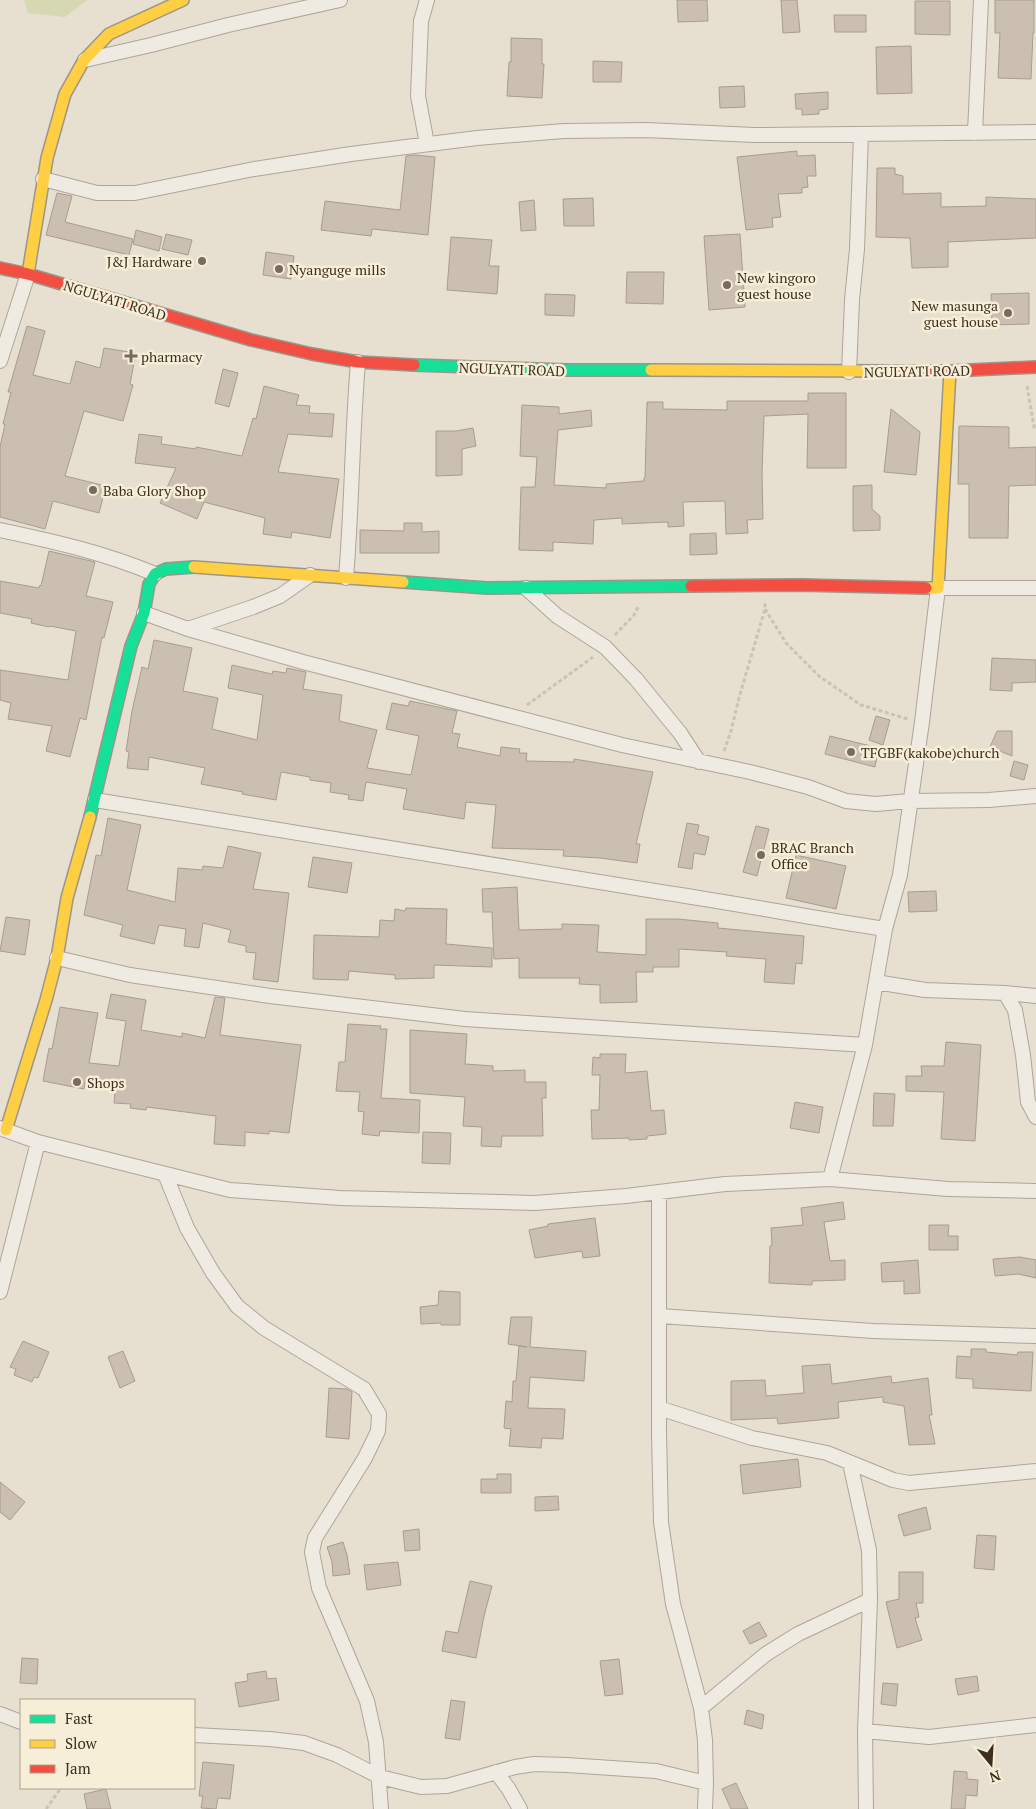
<svg xmlns="http://www.w3.org/2000/svg" width="1036" height="1809" font-family="'PT Serif',serif">
<style>
.green{fill:#d6d7b3}
.building{fill:#cbbfb2;stroke:#a89c90}
.lines{fill:none;stroke-linecap:round;stroke-linejoin:round}
.street-casing{stroke:#ada599;stroke-width:16}
.fast-casing{stroke:#9c958a;stroke-width:14}
.slow-casing{stroke:#9c958a;stroke-width:14}
.jam-casing{stroke:#9c958a;stroke-width:14}
.path{stroke:#c8c2b9;stroke-width:3;stroke-dasharray:4 2.5;stroke-linecap:butt}
.street{stroke:#efebe3;stroke-width:14}
.fast{stroke:#16e098;stroke-width:11}
.slow{stroke:#ffcf43;stroke-width:11}
.jam{stroke:#f24e42;stroke-width:11}
.poi-dot{fill:#786c5e;stroke:#f7eed8;stroke-width:2}
.labels{text-anchor:middle;dominant-baseline:central;stroke-width:5;stroke-linejoin:round;paint-order:stroke}
.poi-label{font-size:14px;fill:#3d2e20;stroke:#f7eed8;text-anchor:start}
.street-label{font-size:14px;fill:#3d2e20;stroke:#f7eed8}
</style>
<rect width="100%" height="100%" fill="#e7e0d1"/>
<!-- green -->
<path class="green" d="M24 0H87L65 17 28 13Z"/>
<!-- building -->
<path class="building" d="M677 0H707L708 21 678 22Z
M781 0H797L800 32 783 33Z
M995 0H1034V33H1033L1031 79 998 78 1000 33H995Z
M915 1H950V35L915 34Z
M834 15H866V32H835Z
M511 38 542 39V64H544L542 98 507 96 509 62H511Z
M911 46 912 93 877 94 876 47Z
M593 61 622 62 621 82H593Z
M744 86 745 107 720 108 719 87Z
M828 92V109L819 110V114L802 115V109H796L795 94Z
M797 151V156L815 155 816 176H807L808 187 802 188V193L778 194 781 217 772 218 773 227 746 230 737 157Z
M415 155 435 157 428 235 372 229 371 236 321 230 325 201 400 210 406 156Z
M877 168H895V174L903 176V194L941 193V207L986 206V197L1036 199V238L948 242V267L912 268 910 238 876 237Z
M57 193 72 196 65 222 133 239 129 255 46 235Z
M593 198 594 226H564L563 199Z
M534 200 536 230 521 231 519 202Z
M136 230 162 237 159 251 133 244Z
M166 234 192 240 188 255 162 249Z
M740 234 745 307 709 310 704 236Z
M451 237 492 240 489 266H499L497 294 447 290Z
M266 252 294 256 291 279 263 275Z
M627 272H664L663 304 626 303Z
M1029 293V324L992 325 991 294Z
M545 294 575 295 574 316 545 315Z
M27 326 45 331 33 375 70 384 76 361 100 368 104 348 136 353 130 384 133 385 123 421 84 411 65 476 106 486 99 513 53 501 45 529 0 517V447L5 424H3L11 392H8Z
M223 369 238 373 229 407 215 403Z
M264 386 299 395 296 405 310 406 309 413 334 414 332 437 288 434 278 472 339 479 330 538 292 532 291 538 263 534 265 518 204 502 197 519 160 503 176 468 135 463 139 434 162 437 161 444 196 449V447L242 456 253 418 256 419Z
M808 393H846V468H807L808 414 764 416 762 473 763 519 747 520 748 533 726 534 725 501 683 502 684 526 668 527V522L622 524V518L594 520 593 544 553 542V551L519 550 521 487H535L537 457 520 456 522 405 559 407V414L591 410 592 426 558 430 554 485 606 488V484L644 481V478H645L647 402H663V409L727 410V401H808Z
M891 409 920 432 916 475 884 472Z
M959 426 1009 427V448L1036 447V485L1009 486 1008 538H969V484H958Z
M473 428 476 446 462 449V475L436 476V431H456Z
M872 485V509L880 516V530L853 531V486Z
M404 523H422V532L439 531V553H360V530L404 531Z
M716 533 717 554 690 555V534Z
M49 551 95 562 86 596 113 602 104 638 102 637 86 720 80 718 70 757 46 751 52 726 8 719 11 703 0 700V670L68 680 76 631 50 626 49 627 31 623 32 619 0 613V581L39 588 40 585 41 586Z
M154 640 192 648 183 691 218 698 212 729 257 740 263 695 228 688 232 665 272 674 273 671 286 673 287 668 306 672 303 689 342 695 339 721 377 730 367 768 411 775 419 736 386 729 392 703 408 706 410 701 457 711 452 733 460 734 457 747 500 756 501 747 520 749 519 753H527L526 761 574 762V759L653 772 636 844H640L637 863 600 858 563 856 564 850 492 848 496 805 466 802 464 819 403 809 407 789 366 782 363 801 348 799 349 795 330 792 331 783 310 780V777L281 772 276 800 242 794 243 792 201 784 205 768 149 757 148 770 127 768 129 752 126 751 132 711 142 667 148 669Z
M992 658 1036 660V682L1012 683V691L990 690Z
M876 716 890 720 883 745 869 740Z
M997 731H1012V756L990 747Z
M830 736 879 748 875 767 825 754Z
M1014 761 1028 765 1024 780 1010 776Z
M108 818 141 825 127 890 175 902 178 868 202 870 203 866 223 868 228 846 261 853 253 889 289 893 278 982 253 979 256 953 246 952V946L228 942 231 930 203 923 199 948 184 946 186 929 159 925 154 944 120 936 123 925 84 915 96 855 101 856Z
M687 823 699 825 697 834 709 837 705 855 694 853 692 869 678 867Z
M756 826 769 829 757 876 743 872Z
M796 855 846 866 836 909 786 898Z
M313 857 352 863 347 893 308 887Z
M517 887 519 930 562 929V924L599 925 597 952 646 955V919H678L718 923V928L804 936 802 964 796 963 794 984 764 982 766 959 726 956 727 952 679 949V967H653V972H636L637 1002 600 1003V985L579 984 580 978H519V958L494 959 492 912H483L482 889Z
M936 891 937 911 909 912 908 892Z
M406 908 447 909 446 944 492 948V967L434 965V978L395 979V975L349 971 348 980 313 979 314 935 379 937 380 920 394 921 395 909 405 911Z
M6 917 30 920 25 955 0 951Z
M111 994 146 1000 141 1030 182 1037V1033L205 1038 215 997 225 998 220 1035 301 1045 289 1133 269 1131V1134L245 1132V1146L214 1144 216 1116 147 1107 146 1110 130 1108 131 1104 114 1103 116 1081 86 1078 84 1089 43 1081 49 1048 52 1049 60 1007 98 1013 89 1063 119 1066 126 1021 106 1018Z
M348 1024 381 1026 380 1029H387L381 1098 420 1100 419 1133 380 1131 379 1136 362 1134 364 1112 358 1111 360 1092 336 1091 339 1062H345Z
M410 1030 467 1034 465 1064 493 1066V1071L525 1070V1082H546V1098H542L543 1136H502L501 1147 481 1146 482 1127 463 1126 465 1097 410 1093Z
M946 1042 981 1045 975 1141 941 1139 944 1092 906 1091V1076H922L921 1066H944Z
M600 1054H626L625 1073 647 1071 651 1111 664 1110 666 1134 647 1136V1139L629 1140V1138L592 1139 591 1110H599L600 1075H592L593 1057 600 1058Z
M874 1093 895 1094 893 1126H873Z
M795 1102 823 1107 819 1133 790 1128Z
M423 1132 451 1133 450 1164 422 1163Z
M843 1202 845 1219 824 1222 830 1261 845 1260V1280L812 1281V1285L769 1283 770 1246 772 1245 771 1228 803 1225 801 1208Z
M595 1218 600 1256 583 1258 582 1251 535 1258 529 1230 548 1226V1224Z
M929 1225H949L948 1236H958V1250H929Z
M1020 1257 1036 1260V1278L1018 1274 995 1276 993 1259Z
M918 1260 920 1293 904 1294V1281L882 1282 881 1263Z
M439 1291 460 1292V1325H441V1323L421 1324 420 1307 438 1305Z
M511 1317H532L530 1347 586 1351 584 1381 530 1377 528 1408 565 1409 563 1439 542 1438 541 1448 509 1446 511 1429 504 1428 506 1401 512 1402 513 1381H516L519 1346 527 1347 508 1344Z
M23 1341 49 1352 38 1378 34 1377 32 1382 14 1375 16 1369 10 1367Z
M971 1349H986V1352L1017 1355 1018 1352H1033L1031 1391 973 1388V1379L956 1378 957 1356 971 1357Z
M123 1351 135 1381 120 1388 108 1357Z
M830 1364 832 1384 891 1376 892 1383 928 1378 932 1415H929L935 1444 909 1445 904 1406 883 1402V1397L838 1402 839 1418 778 1424 777 1418 731 1420V1381L765 1380 766 1396 804 1393 802 1366Z
M329 1388 347 1389 352 1392 349 1439 326 1437Z
M798 1459 801 1487 743 1494 740 1465Z
M497 1474H511V1493H481V1479H497Z
M0 1482 25 1502 10 1520 0 1512Z
M558 1496 559 1510 535 1511V1497Z
M926 1507 931 1529 904 1536 898 1515Z
M419 1529 420 1550 405 1551 403 1531Z
M977 1535 996 1536 994 1570 974 1568Z
M343 1542 347 1555 350 1574 333 1576 332 1562 327 1547Z
M398 1562 401 1585 367 1590 364 1565Z
M899 1572H923V1603H916L919 1617 915 1618 922 1640 897 1648 886 1602 899 1599Z
M470 1581 492 1586 484 1616 476 1658 442 1651 446 1631 458 1633Z
M759 1622 767 1636 750 1644 743 1631Z
M22 1658 38 1659 37 1684 20 1683Z
M619 1659 623 1694 605 1696 600 1661Z
M266 1671 267 1679 276 1678 279 1700 239 1707 235 1683 248 1681 247 1674Z
M977 1676 979 1691 958 1695 955 1679Z
M883 1683 898 1684 896 1706 881 1704Z
M451 1700 465 1702 460 1740 445 1738Z
M747 1710 764 1715 762 1729 744 1724Z
M203 1762 234 1765 230 1799 218 1798 216 1809 201 1808 203 1796H199Z
M954 1771 967 1772V1779L978 1780 977 1796 966 1795 965 1809H951Z
M736 1783 748 1809H731L722 1789Z
M106 1789 111 1809H87L84 1794Z"/>
<g class="lines">
<!-- street casing -->
<g class="street-casing">
<path id="street" d="M427 0 421 21 418 96 427 144
M85 60 151 45 228 25 340 0
M975 133 981 0
M43 179 97 193H135L254 169 351 154 477 138 564 131 646 130 754 135 1036 132
M0 361 28 274
M849 372 852 300 857 249 861 134
M0 530C53 541 105 553 155 574
M346 578C352 506 352 434 358 362
M526 588 557 616 605 647 636 679 680 733 699 762
M144 613 188 629 303 662 622 745 750 772 808 787 846 801 876 804 909 801 989 800 1036 796
M188 629 253 607 280 596 310 575
M95 800C285 832 476 862 667 893 740 904 812 918 885 929
M57 958 130 975 270 996 465 1019 865 1045
M876 982 925 990 1005 993 1036 996
M1005 993 1015 1010 1023 1055 1028 1102 1036 1117
M0 1128 38 1142 230 1190 340 1198 535 1203 626 1196 725 1184 830 1179 948 1189 1036 1191
M165 1174 187 1228 213 1273 237 1306 264 1328 364 1389 379 1414 378 1431 365 1458 315 1538 312 1552 319 1588 367 1701 376 1742 381 1809
M830 1179 865 1045 885 929 900 875 922 722 938 588H1036
M659 1192V1433L661 1522 673 1604 701 1708 705 1740 706 1783 705 1809
M0 1292 38 1142
M660 1316 873 1331 1036 1336
M659 1408 752 1438 827 1453 893 1480 909 1483 1036 1471
M850 1463 869 1550 870 1600 865 1731 866 1809
M701 1708 766 1654 798 1634 870 1600
M0 1714 21 1722
M865 1731 929 1737 1036 1725
M194 1735 270 1739 304 1743 337 1755 380 1777 421 1787 447 1786 515 1767 534 1764 567 1765 656 1771 706 1783
M496 1772 508 1788 520 1809"/>
</g>
<!-- fast casing -->
<g class="fast-casing">
<path id="fast" d="M414 365 566 370H651
M403 582 487 588 691 586
M90 817 131 646 144 613 149 584 155 574 166 569 194 567"/>
</g>
<!-- slow casing -->
<g class="slow-casing">
<path id="slow" d="M28 274 47 158 65 94 84 60 109 34 183 0
M651 370 886 371
M194 567 403 582
M926 588H938L950 371
M6 1130 46 1000 57 958 67 898 90 817"/>
</g>
<!-- jam casing -->
<g class="jam-casing">
<path id="jam" d="M0 268 28 274 251 340 312 354 358 362 414 365
M886 371H950L1036 367
M691 586 802 585 926 588"/>
</g>
<!-- path -->
<path class="path" d="M1027 386 1034 427 1036 429
M765 609 786 643 819 676 861 705 908 719
M615 635 634 615 639 605
M527 705 593 657
M724 751 731 731 739 698 765 609V603
M46 1809 61 1788"/>
<!-- street -->
<use href="#street" class="street"/>
<!-- fast -->
<use href="#fast" class="fast"/>
<!-- slow -->
<use href="#slow" class="slow"/>
<!-- jam -->
<use href="#jam" class="jam"/>
</g>
<!-- markers -->
<g class="poi-dot">
<circle cx="202" cy="261" r="5"/>
<circle cx="279" cy="269" r="5"/>
<circle cx="727" cy="285" r="5"/>
<circle cx="1008" cy="313" r="5"/>
<path d="M128.5 348.5h5v5h5v5h-5v5h-5v-5h-5v-5h5z"/>
<circle cx="93" cy="490" r="5"/>
<circle cx="851" cy="752" r="5"/>
<circle cx="761" cy="855" r="5"/>
<circle cx="77" cy="1082" r="5"/>
</g>
<g class="labels">
<!-- poi labels -->
<g class="poi-label">
<text x="192" y="261" text-anchor="end">J&amp;J Hardware</text>
<text x="289" y="269">Nyanguge mills</text>
<text x="737" y="277">New kingoro<tspan x="737" dy="16">guest house</tspan></text>
<text x="998" y="305" text-anchor="end">New masunga<tspan x="998" dy="16">guest house</tspan></text>
<text x="141" y="356">pharmacy</text>
<text x="103" y="490">Baba Glory Shop</text>
<text x="861" y="752">TFGBF(kakobe)church</text>
<text x="771" y="847">BRAC Branch<tspan x="771" dy="16">Office</tspan></text>
<text x="87" y="1082">Shops</text>
</g>
<!-- street labels -->
<g class="street-label">
<text transform="translate(115 300) rotate(17)">NGULYATI ROAD</text>
<text transform="translate(512 369) rotate(2)">NGULYATI ROAD</text>
<text transform="translate(917 371) rotate(-1)">NGULYATI ROAD</text>
</g>
</g>
<!-- legend -->
<rect x="20" y="1699" width="175" height="90" fill="#f7eed8" stroke="#ada18e"/>
<rect x="30" y="1715" width="25" height="8" fill="#16e098" stroke="#ada18e"/>
<text x="65" y="1724" font-size="15" fill="#3d2e20">Fast</text>
<rect x="30" y="1740" width="25" height="8" fill="#ffcf43" stroke="#ada18e"/>
<text x="65" y="1749" font-size="15" fill="#3d2e20">Slow</text>
<rect x="30" y="1765" width="25" height="8" fill="#f24e42" stroke="#ada18e"/>
<text x="65" y="1774" font-size="15" fill="#3d2e20">Jam</text>
<!-- north arrow -->
<g transform="translate(991 1764) rotate(162)" stroke="#f7eed8" stroke-width="4" paint-order="stroke">
<path d="M0-4L9 19L0 12L-9 19Z" fill="#3d2e20"/>
<text y="-8" font-size="14" font-weight="bold" text-anchor="middle" fill="#3d2e20">N</text>
</g>
</svg>
